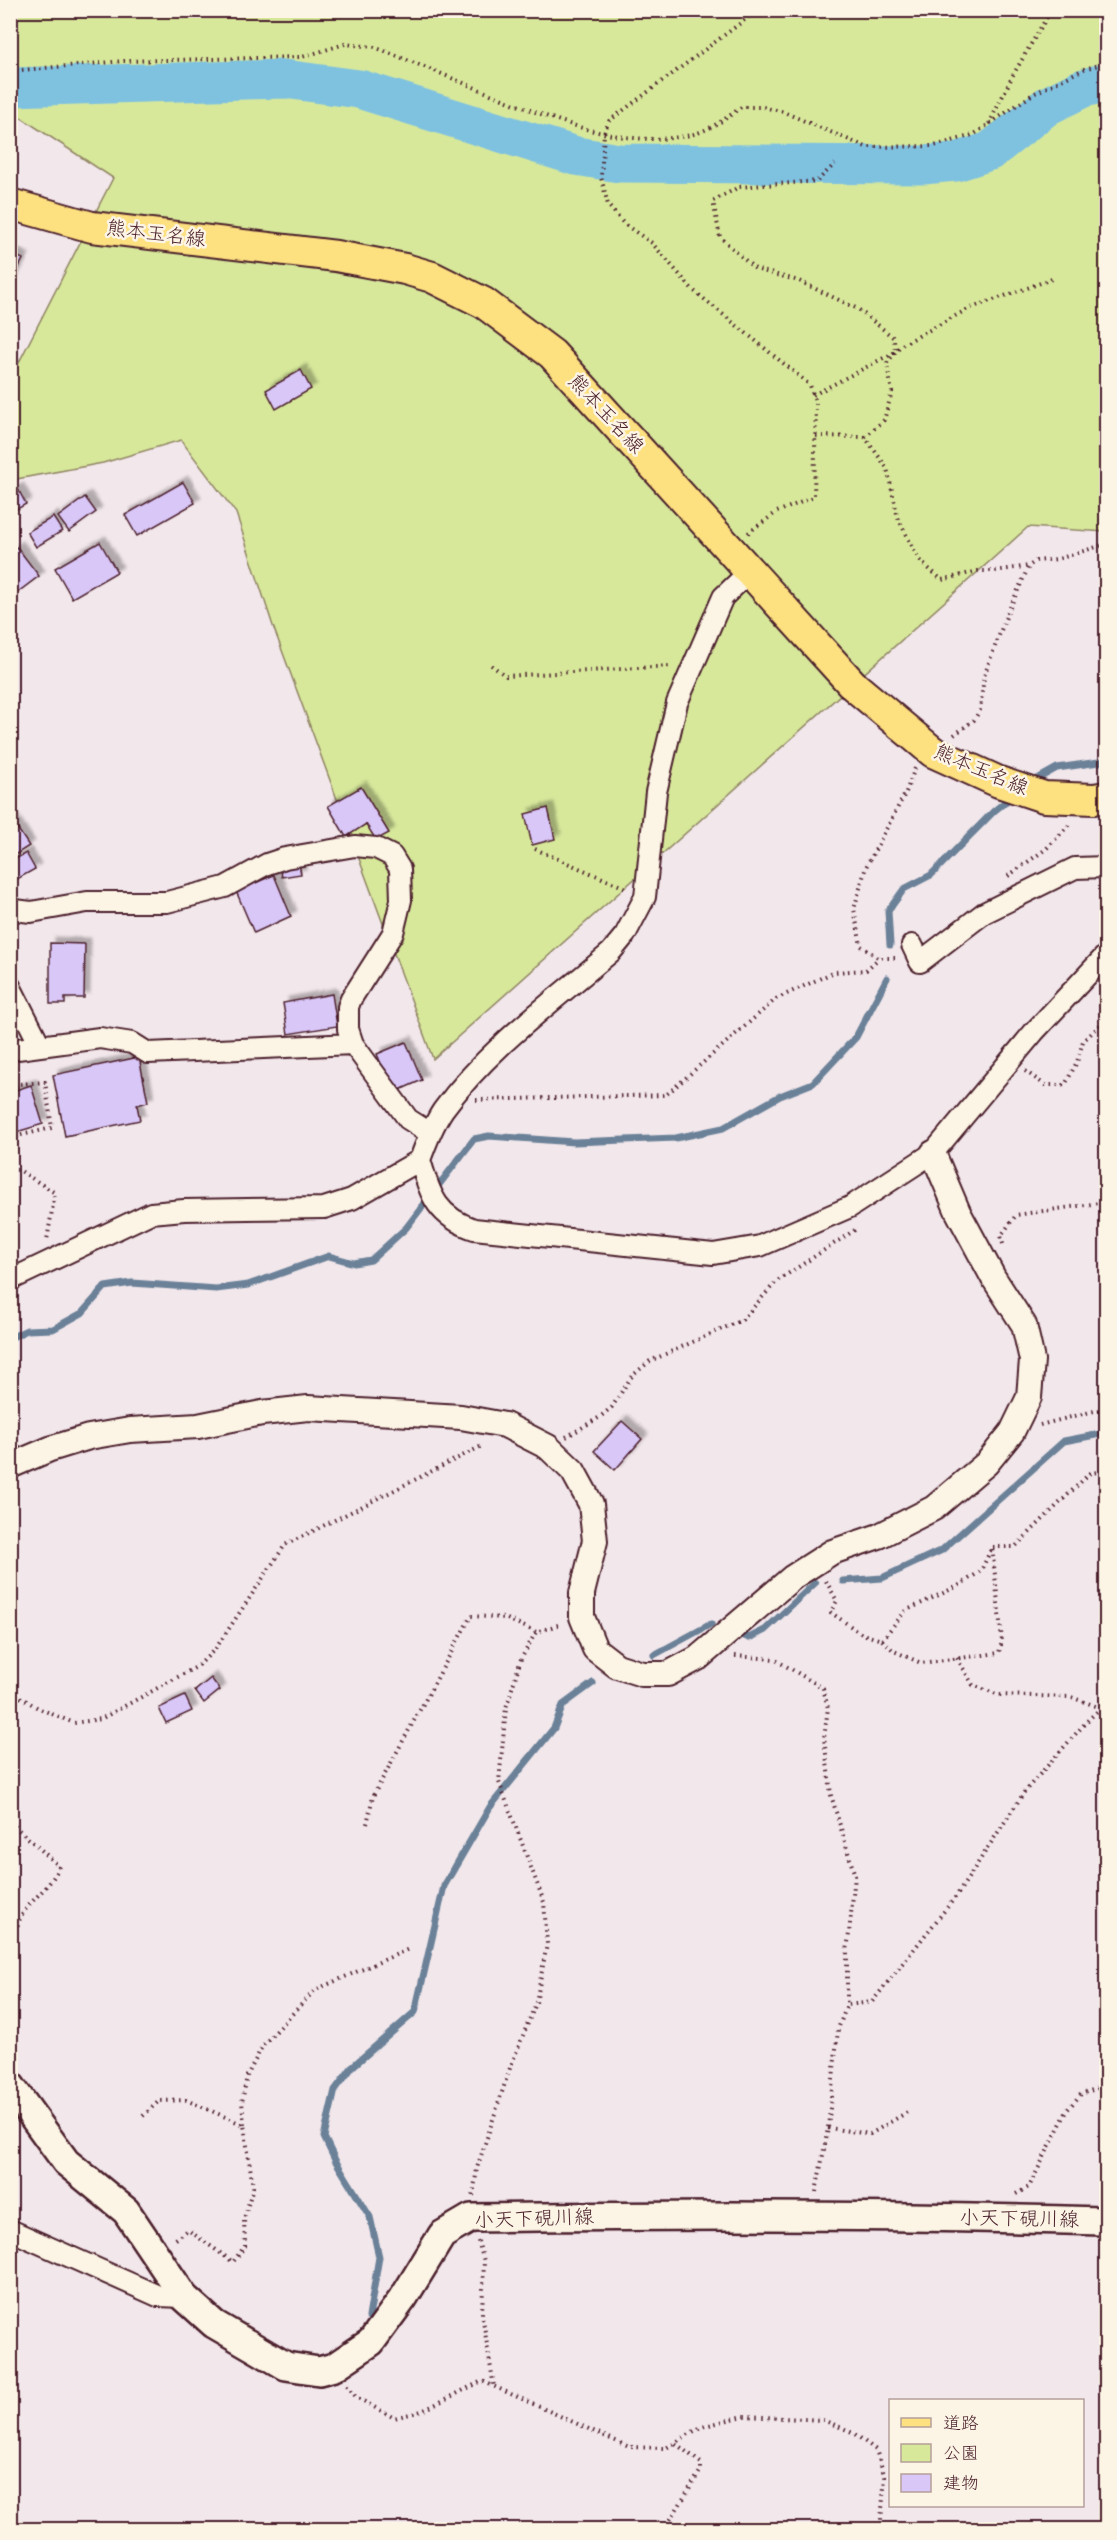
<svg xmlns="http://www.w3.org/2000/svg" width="1117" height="2540" font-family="'Architects Daughter','Klee One',sans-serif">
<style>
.green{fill:#d7e89b;stroke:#908463;stroke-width:1.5}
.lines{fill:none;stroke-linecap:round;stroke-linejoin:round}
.stream{stroke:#6a8198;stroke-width:7}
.river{stroke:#7fc2e0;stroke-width:39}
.building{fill:#d9c7f8;stroke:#4a1f2b;stroke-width:1.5;filter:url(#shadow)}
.minor-casing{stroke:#4a1f2b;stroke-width:24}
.tertiary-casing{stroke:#4a1f2b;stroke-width:28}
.secondary-casing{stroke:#4a1f2b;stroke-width:32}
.primary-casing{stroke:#4a1f2b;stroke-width:34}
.path{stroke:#4a1f2b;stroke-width:4;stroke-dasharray:1.5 4.5;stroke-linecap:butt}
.minor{stroke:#fcf5e5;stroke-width:20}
.tertiary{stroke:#fcf5e5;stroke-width:24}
.secondary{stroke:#fcf5e5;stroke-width:27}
.primary{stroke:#fde080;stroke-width:30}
.labels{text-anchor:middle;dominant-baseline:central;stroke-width:5;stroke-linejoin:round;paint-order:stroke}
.street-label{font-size:20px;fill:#4a1f2b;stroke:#fcf5e5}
</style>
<defs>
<filter id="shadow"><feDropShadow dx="5.5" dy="-5.5" stdDeviation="1.5" flood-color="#0004"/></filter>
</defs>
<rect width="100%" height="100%" fill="#f2e7eb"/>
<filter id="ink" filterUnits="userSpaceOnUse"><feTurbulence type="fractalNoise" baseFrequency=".0167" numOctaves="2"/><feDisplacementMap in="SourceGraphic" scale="12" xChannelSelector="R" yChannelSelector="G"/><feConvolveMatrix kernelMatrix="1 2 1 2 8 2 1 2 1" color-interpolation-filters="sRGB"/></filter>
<g filter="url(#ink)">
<!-- green -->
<path class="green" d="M11 11H1106V532L1028 527 433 1059 273 626 236 513 181 440 103 463 11 480V378L113 178 11 111Z"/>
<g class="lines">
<!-- stream -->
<path class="stream" d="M1030 783 1057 768 1106 761
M890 945 888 911 904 889 931 875 994 811 1014 795
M10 1338 27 1330 53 1329 82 1313 105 1287 132 1283 216 1289 248 1285 329 1256 354 1263 371 1260 406 1228 474 1139 489 1136 574 1142 676 1138 723 1128 780 1096 813 1083 856 1037 887 978
M843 1581 882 1578 942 1550 1064 1441 1106 1433
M742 1635 749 1638 765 1630 815 1583
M654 1655 711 1624
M369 2317 379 2257 370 2217 335 2160 324 2137 335 2090 353 2066 415 2012 444 1886 490 1807 554 1728 563 1705 593 1683"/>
<!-- river -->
<path class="river" d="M10 87 284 79 359 89 576 156 619 163 923 165 956 162 990 151 1047 106 1081 89 1106 82"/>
</g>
<!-- building -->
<path class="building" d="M10 253 23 259 10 285Z
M301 370 311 389 276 409 266 390Z
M183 482 195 503 137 536 125 515Z
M18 489 26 504 10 513V493Z
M85 497 96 512 69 532 58 517Z
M53 517 62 531 36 547 27 532Z
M100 542 117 572 72 598 55 568Z
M17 547 39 576 10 598V553Z
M361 787 389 833 376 840 366 824 346 837 328 806Z
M548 808 555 839 532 845 525 814Z
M10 817 29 846 10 858Z
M26 853 35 869 10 883V862Z
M299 863 301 874 282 877 280 867Z
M274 875 291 916 254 933 236 891Z
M50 943 85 944 84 998H65V1004H50Z
M332 994 337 1026 288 1034 283 1003Z
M406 1042 422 1080 393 1093 377 1054Z
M139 1057 148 1102 137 1105 140 1120 65 1136 53 1075Z
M31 1085 43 1124 10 1134V1092Z
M622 1421 642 1439 615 1470 594 1451Z
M211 1678 220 1690 204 1703 195 1691Z
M185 1696 192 1711 166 1723 159 1708Z"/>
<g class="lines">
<!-- minor casing -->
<g class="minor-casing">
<path id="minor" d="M749 572 723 597 677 703 656 792 645 897 625 935 611 952C554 1001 488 1048 443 1110 433 1125 426 1143 420 1160 431 1196 436 1216 474 1229L713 1254 760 1246 850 1207 933 1153 1034 1032 1106 955
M10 907 15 910 31 912 87 902H167L225 887 267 864 285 858 355 846 376 848 392 856 400 869 401 900 393 933 351 999 348 1007V1029L353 1044 408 1119 430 1133
M912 945 920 962 984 913 1075 868 1106 867
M10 986 40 1045
M10 1050 100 1038 132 1043 148 1053 353 1044
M10 1280 151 1213 184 1210 324 1208 352 1199 420 1160
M10 2230 158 2296 184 2297"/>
</g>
<!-- tertiary casing -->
<g class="tertiary-casing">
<path id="tertiary" d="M10 1466 50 1449 89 1437 130 1430 198 1426 262 1413 308 1408 461 1417 505 1425 548 1447 573 1471 591 1504 595 1541 582 1593V1617L595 1649 617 1666 642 1674H668L698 1658 793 1577 832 1552 879 1536 934 1508 987 1463 1012 1432 1029 1397 1032 1360 1024 1325 993 1277 958 1212 933 1153"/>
</g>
<!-- secondary casing -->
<g class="secondary-casing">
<path id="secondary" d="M10 2085 66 2162 126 2211 184 2297 214 2324 286 2366 319 2371 334 2367 371 2342 404 2297 442 2235 471 2218C682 2215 892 2215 1102 2221L1106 2223"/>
</g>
<!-- primary casing -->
<g class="primary-casing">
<path id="primary" d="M10 204 92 227 336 256 405 269 432 277 484 303 552 354 854 686 933 752 999 782 1044 797 1094 799 1106 797"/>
</g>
<!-- path -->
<path class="path" d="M10 71 124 61 302 57 345 44 374 47C410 61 447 76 483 91 545 116 617 149 685 136 705 133 725 120 741 107H763L781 111 866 147 934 146 973 135 1033 94 1084 69 1106 63
M989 124 1013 75 1051 10
M813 395 895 352 894 338 858 309 799 281 755 269 720 237 713 201 739 187 817 181 835 164
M816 436 865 437 887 468 898 518 919 560 942 580 978 571H995L1029 566
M865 437 884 420 892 392 887 363 900 346 968 309 1052 279
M748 533 777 512 814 497 816 404 810 385 693 290 652 243 624 224 608 205 601 177 604 133 609 121 758 10
M491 665 506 676 671 666
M954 735 974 720 980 710 984 676 1007 614 1029 566 1036 561 1058 559 1106 544
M535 849 628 889
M1008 876 1046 849 1071 823
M895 958H879L861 946 854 909 866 867 906 792 915 768
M1025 1071 1045 1085H1065L1077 1062 1083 1041 1106 1020
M476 1100 666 1095 776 999 834 972 866 970 879 958
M10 1161 17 1136 52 1128 45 1082 19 1084
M10 1170H19L55 1193 47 1240
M1003 1244 1001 1236 1016 1215 1106 1202
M1040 1425 1106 1408
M566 1437 600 1417 612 1407 632 1376 650 1361 742 1320 777 1281 858 1228
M826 1581 837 1601 830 1612 862 1634 882 1640 905 1611 958 1586 981 1571 992 1547H1015L1090 1473 1106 1471
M882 1640 894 1651 921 1663 999 1653 1002 1641 992 1547
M735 1656 774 1659 823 1688 828 1708 824 1738 831 1795 855 1876 847 1952V2005
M957 1658 973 1685 999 1695 1071 1697 1101 1708
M10 1691 40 1709 74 1723 101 1719 198 1666 216 1648 285 1545 484 1445
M10 1822 59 1866C51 1890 21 1904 17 1928
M367 1824 373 1796 471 1616 505 1618 536 1632
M10 1910 18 1917
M143 2116 159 2101 186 2100 244 2125 253 2187 244 2219 245 2246 233 2262 188 2230 173 2241
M244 2124 242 2102 247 2076 263 2045 315 1990 411 1948
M828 2128 870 2134 911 2110
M816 2192 828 2128 838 2029 847 2005 872 2002 957 1895 1025 1791 1088 1720 1106 1703
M1016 2194 1029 2187 1068 2109 1081 2094 1106 2085
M473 2196 477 2168 510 2068 536 2003 547 1944 544 1902 499 1782 506 1708 521 1659 536 1632 561 1624
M478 2241 484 2261 482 2314 494 2387
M347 2385 356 2397 394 2418 422 2411 482 2381 629 2447 666 2448 701 2427 744 2416 823 2420 852 2432 876 2450 885 2477 880 2530
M664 2530 701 2470V2463L675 2443"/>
<!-- minor -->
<use href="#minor" class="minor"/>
<!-- tertiary -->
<use href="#tertiary" class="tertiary"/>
<!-- secondary -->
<use href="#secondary" class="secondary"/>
<!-- primary -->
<use href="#primary" class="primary"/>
</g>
</g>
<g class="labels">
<!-- street labels -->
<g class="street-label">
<text transform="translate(156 234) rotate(7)">熊本玉名線</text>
<text transform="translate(606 414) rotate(47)">熊本玉名線</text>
<text transform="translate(981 770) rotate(23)">熊本玉名線</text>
<text transform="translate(534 2219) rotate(-2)">小天下硯川線</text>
<text transform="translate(1019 2219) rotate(1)">小天下硯川線</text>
</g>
</g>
<!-- margin -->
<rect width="1117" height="2540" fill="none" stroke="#fcf5e5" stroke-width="36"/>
<rect x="18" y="18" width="1081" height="2504" fill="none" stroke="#4a1f2b" stroke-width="2" filter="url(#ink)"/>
<!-- legend -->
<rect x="889" y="2399" width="195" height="108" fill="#fcf5e5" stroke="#b59f9b" stroke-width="1.5"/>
<rect x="901" y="2418" width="30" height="9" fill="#fde080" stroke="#b59f9b" stroke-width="1.5"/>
<text x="943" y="2429" font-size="18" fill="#4a1f2b">道路</text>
<rect x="901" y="2444" width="30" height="18" fill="#d7e89b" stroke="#b59f9b" stroke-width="1.5"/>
<text x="943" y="2459" font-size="18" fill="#4a1f2b">公園</text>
<rect x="901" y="2474" width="30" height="18" fill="#d9c7f8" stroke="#b59f9b" stroke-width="1.5"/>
<text x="943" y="2489" font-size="18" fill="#4a1f2b">建物</text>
</svg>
